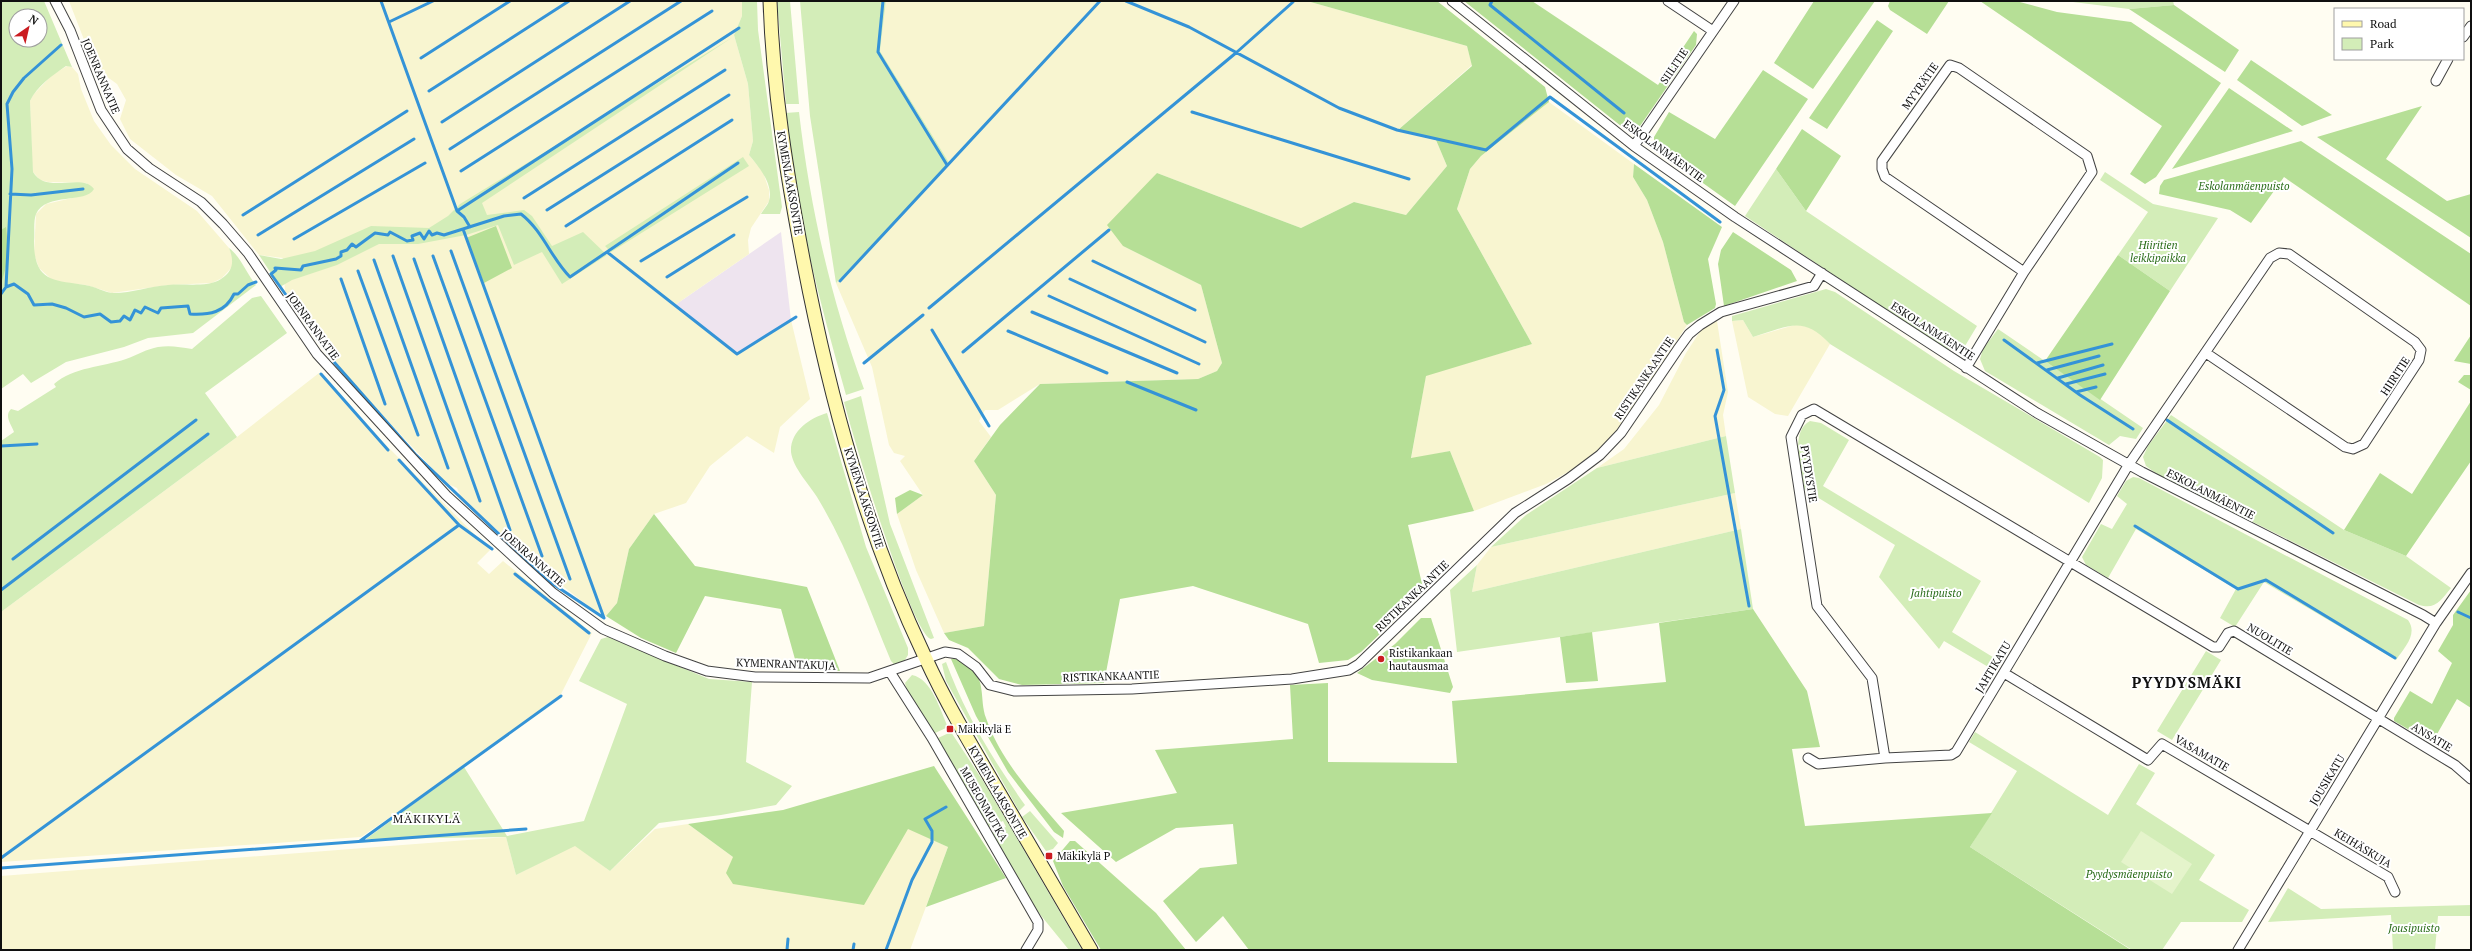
<svg xmlns="http://www.w3.org/2000/svg" width="2472" height="951" font-family="'PT Serif',serif">
<style>
.industrial{fill:#eee4ef}
.farmland{fill:#f8f5d0}
.green{fill:#d3edb8;fill-rule:evenodd}
.forest{fill:#b6df96}
.pitch{fill:#e5f4cb}
.lines{fill:none;stroke-linecap:round;stroke-linejoin:round}
.stream{stroke:#3493d7;stroke-width:3}
.street-casing{stroke:#434343;stroke-width:11}
.secondary-casing{stroke:#323232;stroke-width:15}
.street{stroke:#fff;stroke-width:9}
.secondary{stroke:#fff8ad;stroke-width:13}
.poi-dot{fill:#cb1c21;stroke:#fff;stroke-width:1.5}
.labels{text-anchor:middle;dominant-baseline:central;stroke-width:4;stroke-linejoin:round;paint-order:stroke}
.street-label{font-size:11px;fill:#101010;stroke:#fff}
.park-label{font-size:11px;font-style:italic;fill:#2a6d1a;stroke:#fff}
.poi-label{font-size:11px;fill:#101010;stroke:#fff;text-anchor:start}
.neighbourhood-label{font-size:12px;letter-spacing:1px;fill:#101010;stroke:#fff}
.district-label{font-size:15px;font-weight:bold;letter-spacing:1px;fill:#101010;stroke:#fff}
</style>
<rect width="100%" height="100%" fill="#fffdf2"/>
<!-- industrial -->
<path class="industrial" d="M781 232 791 320 738 353 675 305Z"/>
<!-- farmland -->
<path class="farmland" d="M69 1H742V16L734 35 748 84 753 141 749 155 763 172 769 190V201L751 228 748 240 749 254 675 305 738 353 791 320 810 399 780 427 774 453 747 436 710 466 686 503 654 514 629 549 617 603 606 616 592 609 546 573 462 499 457 488 446 483 343 373 309 329 285 291 283 258 259 255 212 196 176 175 130 139 120 119 126 100 117 84 95 68Z
M886 1H1307L1467 46 1472 65 1399 129 1436 140 1447 166 1406 215 1354 202 1301 228 1157 173 1123 246 1201 285 1222 363 1217 371 1198 379 1040 384 998 410H985L979 421 991 437 974 461 996 495 984 626 944 633 916 570 897 514 923 495 900 461 905 456 894 453 889 445 872 367 836 283 950 164 880 51Z
M67 66 72 67 78 74 81 89 94 121 111 145 135 169 197 211 229 248 233 257V266L222 278 212 283 169 285 112 293 86 285 61 283 51 279 39 268 34 254 36 214 46 204 85 195 87 183 48 182 40 180 33 172 32 164 30 101 33 95 52 75Z
M1549 102 1634 164 1633 177 1647 200 1663 242 1684 322 1687 325 1621 428 1602 447 1570 471 1546 484 1474 511 1450 451 1411 459 1426 375 1532 344 1457 209 1470 169 1481 156Z
M1743 320 1753 337 1798 324 1817 330 1830 344 1788 416 1775 414 1748 397 1732 321Z
M1717 321 1728 392 1723 415 1726 436 1597 468 1624 449 1659 405 1686 353 1701 330Z
M319 373 385 444 490 550 477 563 489 574 503 561 592 633 561 694 464 767 361 837 1 862V612L237 437Z
M1735 493 1741 529 1472 592 1477 565 1491 547Z
M688 824 733 857 908 828 948 847 910 950H1V876L506 837 516 875 575 845 610 871 655 829Z"/>
<!-- green -->
<path class="green" d="M1 1H44L72 67 66 66C53 75 37 86 30 101L33 172C46 195 83 172 94 189 86 204 46 192 36 214 33 222 35 233 34 241 34 282 53 280 85 285 95 286 105 293 114 293 132 293 150 286 168 285 184 283 207 288 221 279 234 271 234 260 229 248 241 257 246 273 256 285L193 333 148 338 124 347 66 362 31 383 23 374 1 389ZM16 16H40V40H16Z
M742 1H757L758 30 782 207 780 214H761C763 210 768 205 769 201 774 184 758 166 749 155L753 141 748 84 734 35 742 16Z
M777 1H790L799 104H786Z
M800 1H886L880 51 950 164 836 283 810 116Z
M2065 1H2173L2174 5 2129 9Z
M733 37 482 203 487 215 524 210 532 216 552 246 583 232 607 255 562 284 542 252 514 265 498 225 466 235 418 244H379L337 265 292 280 280 287 259 255 281 259 315 251 371 226 429 228 448 216 460 204Z
M799 112C810 208 831 299 864 389L846 395C820 303 795 209 785 113Z
M743 157 749 166 611 252 605 246Z
M1776 169 1806 211 1977 326 1965 346 1957 351 1944 348 1745 216Z
M2105 172 2153 204 2218 218 2170 291 2118 255 2148 212 2100 180Z
M1826 289 1835 292 1954 371 2100 457 2103 460 2102 478 2089 503 1830 344C1802 314 1788 327 1753 337L1743 320 1732 321V316Z
M261 296 287 333 205 393 237 437 1 612V441L14 432C11 424 4 416 11 409L18 411 56 387 54 384C74 367 102 367 126 359 137 355 147 349 158 347 170 345 180 347 192 349L252 298Z
M1998 329 2143 428 2136 439 2120 436 2109 445 1985 371 1980 359 1983 349Z
M861 396 890 524 934 638 931 639C911 633 852 433 844 402Z
M827 413 866 547 908 648V655L903 663 895 665 891 661C868 606 848 548 817 497 809 484 793 468 791 452 790 431 810 418 827 413Z
M2171 415 2344 530 2406 556 2451 588C2441 600 2436 610 2419 605L2157 474 2146 466 2143 457 2148 446Z
M1810 421 1821 423 1849 440 1823 486 1981 581 1952 632 1996 659 1990 668 1944 641 1939 649 1879 577 1895 545 1804 489C1802 471 1789 432 1810 421Z
M1726 436 1735 493 1491 547 1526 515 1597 468Z
M2133 477 2139 478 2408 620C2418 634 2405 647 2396 660L2264 582 2235 627 2220 618 2236 589 2136 529 2108 578 2086 565 2082 557 2101 524 2112 529 2127 504 2117 496 2126 481Z
M1741 529 1753 609 1457 652 1450 590 1477 565 1472 592Z
M608 637 709 679 752 682 746 762 792 786 776 805 721 815 659 823 610 871 575 846 516 875 506 837 366 839 464 767 507 836 584 821 627 704 579 681 601 639Z
M2206 651 2221 660 2172 740 2157 731Z
M946 662C965 714 993 760 1025 805L1019 811 946 681 942 664Z
M912 675C932 679 940 710 948 727L933 734 907 690 905 683Z
M951 732 987 787 1082 950H1069L1034 907 991 833 1006 827 1003 821 988 828 939 742 938 738Z
M1975 732 2108 815 2139 764 2155 773 2136 804 2215 855 2199 880 2249 910 2242 922H2181L2162 950H2132L1970 847 2017 771 1969 742Z
M1030 811 1058 843 1053 849 1046 851 1022 817Z
M2288 888 2321 909 2471 905V916H2438L2435 950H2393L2391 915 2268 922Z"/>
<!-- forest -->
<path class="forest" d="M1307 1H1437L1545 87 1549 102 1481 156 1470 169 1457 209 1532 344 1426 376 1411 458 1450 451 1474 511 1408 525 1424 592 1361 652 1348 660 1319 663 1308 624 1193 586 1120 599 1104 683 1022 685 999 679 968 648 949 640 944 633 984 626 996 495 974 461 1000 425 1040 384 1198 379 1217 371 1222 363 1201 285 1123 246 1107 225 1157 173 1301 228 1354 202 1406 215 1447 166 1436 140 1398 130 1472 66 1467 46Z
M1464 1H1532L1658 85 1694 31 1697 34 1696 45 1640 126 1633 130H1626Z
M1814 1H1875L1813 89 1774 63Z
M1890 1H1949L1927 34 1890 10 1888 6Z
M1980 1H2016L2057 12 2131 22 2221 83 2156 177 2145 184 2130 174 2162 126Z
M2174 5 2239 50 2225 72 2129 9Z
M1877 20 1893 31 1827 129 1809 118Z
M2251 60 2332 115 2302 126 2237 80Z
M1763 70 1808 99 1735 206 1654 148V137L1669 112 1715 139Z
M2229 88 2293 131 2172 169Z
M2422 106 2386 159 2447 201 2471 194V238L2317 137Z
M1802 129 1841 156 1806 211 1776 169Z
M2301 141 2471 254V306L2284 177 2251 223 2230 210 2159 194 2160 186 2164 180Z
M1634 164 1722 227 1708 259 1716 304 1715 308 1687 325 1684 322 1663 242 1647 200 1633 177Z
M496 226 512 268 484 283 466 238Z
M6 227 9 256 1 284V230Z
M1733 232 1791 270 1797 281 1724 306 1718 264 1721 250Z
M2118 255 2170 291 2100 400 2045 361Z
M2471 335V364L2454 361Z
M2464 375H2471V390L2458 382Z
M2471 401V461L2406 556 2344 530 2380 473 2412 494Z
M910 490 923 495 897 514 895 498Z
M654 514 695 566 807 587 840 671 798 670 781 609 705 596 676 653 641 638 606 616 617 603 629 549Z
M2471 590V708L2457 699 2432 743 2394 721V718L2410 691 2432 704 2452 663 2438 651 2453 625V615Z
M1753 609 1807 691 1820 747 1792 749 1805 826 1992 813 1970 847 2131 950H1249L1223 916 1196 942 1163 901 1200 868 1237 864 1233 824 1176 828 1116 862 1061 813 1177 793 1155 750 1293 739 1290 685 1328 683V762L1457 763 1452 701 1666 682 1659 623Z
M1421 618H1431L1453 687 1450 693 1372 680 1357 673 1395 644Z
M1592 632 1598 681 1566 683 1560 637Z
M951 659C958 658 963 661 968 665 987 679 979 699 986 718 1001 762 1035 797 1064 831L1063 838 1054 832 1008 772 976 716Z
M934 766 1006 878 926 907 948 847 908 829 864 905 733 884 726 873 733 857 688 824 783 810Z
M1070 841H1075L1156 913 1186 950H1101L1063 886 1053 861Z"/>
<!-- pitch -->
<path class="pitch" d="M2141 831 2192 864 2172 894 2121 862Z"/>
<g class="lines">
<!-- stream -->
<path class="stream" d="M381 1 457 211 464 217 470 227
M883 1 878 52 947 165
M1126 1 1189 27 1339 108 1397 130 1486 150 1550 97 1720 222
M1492 1 1490 5 1624 113
M389 22 433 1
M421 58 510 1
M429 91 569 1
M1192 112 1409 179
M442 122 630 1
M450 149 681 1
M461 171 712 11
M10 194 31 195 83 189
M524 198 725 70
M547 210 729 95
M457 211 739 28
M243 215 407 111
M566 226 732 120
M463 229 604 618
M258 235 414 139
M294 239 425 163
M451 251 570 579
M607 252 737 354 796 317
M393 256 480 501
M433 256 542 556
M414 259 510 530
M374 260 448 468
M641 261 747 197
M1093 261 1195 310
M358 271 418 435
M667 277 734 235
M341 279 385 404
M1070 279 1205 342
M840 281 1100 1
M6 287 12 169 7 104 13 92 24 78 61 45
M1 294 6 287 14 284 28 294 34 305 52 304 66 308 84 317 100 314 111 322 120 321 124 316 130 320 135 310 141 313 145 307 158 313 161 308 188 306 190 314C209 315 225 313 234 294H238L248 285 256 282
M1049 296 1199 364
M929 308 1237 52 1293 2
M1032 312 1177 373
M932 330 989 426
M1008 331 1107 373
M2004 340 2080 395 2133 429
M1717 350 1724 390 1715 416 1749 606
M963 352 1109 230
M864 363 923 315
M2037 363 2112 344
M2047 370 2099 356
M321 374 388 450
M2058 378 2103 365
M1127 382 1196 410
M2066 384 2105 374
M2076 392 2096 387
M2167 420 2333 533
M1 446 37 444
M399 460 459 525 492 549
M2135 526 2238 589 2266 580 2395 658
M13 559 196 420
M515 574 589 633
M1 590 208 434
M2458 612 2471 618
M604 618 547 580 415 454 334 362 271 274 276 270 275 268 301 270 303 266 336 259 341 256V252L347 250 352 244 356 247 375 233 388 235 390 232 407 241 413 240 412 236 420 233 424 239 429 231 432 235 437 233 444 235 504 216 521 214C543 231 551 258 570 277L738 163
M360 841 561 696
M1 858 459 525
M1 868 526 829
M787 950 788 939
M853 950 854 944
M886 950 912 880 932 842V831L925 819 946 807"/>
<!-- street casing -->
<g class="street-casing">
<path id="street" d="M55 1 70 30 101 110 127 149 149 168 201 202 223 224 248 253 317 354 446 495 553 593 603 629 665 656 707 671 755 677 869 678 945 652 958 654 976 667 990 685 1014 691 1132 689 1292 679 1349 670 1359 664 1515 513 1568 479 1600 455 1621 433 1678 349 1689 334 1700 325 1721 312 1814 286 1822 273
M1452 1 1634 146 1735 217 2037 413 2142 472 2423 615 2436 623
M1668 1 1713 31
M2463 37 2471 26
M2436 81 2448 59
M1634 146 1734 1
M1966 368 2024 272 2092 172 2087 156 1959 68 1950 65 1882 161V169L1885 177 2024 272
M890 672 932 738 1038 922V930L1026 950
M2004 673 2148 760 2162 744 2388 877 2395 892
M1808 758 1818 764 1885 758 1951 755 1956 752 2129 464 2270 258 2279 253 2289 254 2415 342 2421 350 2419 360 2364 444 2353 449 2345 447 2206 353
M1885 758 1872 678 1817 606 1791 437 1802 415 1814 409 2213 647H2219L2228 633 2234 631 2455 765 2471 779
M2238 950 2436 623 2471 573"/>
</g>
<!-- secondary casing -->
<g class="secondary-casing">
<path id="secondary" d="M770 1C773 90 787 176 804 264 830 398 866 533 925 657 947 705 974 750 1001 796 1031 847 1061 899 1091 950"/>
</g>
<!-- street -->
<use href="#street" class="street"/>
<!-- secondary -->
<use href="#secondary" class="secondary"/>
</g>
<!-- markers -->
<g class="poi-dot">
<circle cx="1381" cy="659" r="4"/>
<rect x="946" y="725" width="8" height="8" rx="2"/>
<rect x="1045" y="852" width="8" height="8" rx="2"/>
</g>
<g class="labels">
<!-- street labels -->
<g class="street-label">
<text transform="translate(1674 66) rotate(-56)">SIILITIE</text>
<text transform="translate(101 76) rotate(67)">JOENRANNATIE</text>
<text transform="translate(1920 86) rotate(-55)">MYYRÄTIE</text>
<text transform="translate(1664 151) rotate(36)">ESKOLANMÄENTIE</text>
<text transform="translate(790 183) rotate(80)">KYMENLAAKSONTIE</text>
<text transform="translate(313 326) rotate(54)">JOENRANNATIE</text>
<text transform="translate(1933 331) rotate(33)">ESKOLANMÄENTIE</text>
<text transform="translate(2395 376) rotate(-57)">HIIRITIE</text>
<text transform="translate(1644 378) rotate(-56)">RISTIKANKAANTIE</text>
<text transform="translate(1809 474) rotate(81)">PYYDYSTIE</text>
<text transform="translate(2211 494) rotate(27)">ESKOLANMÄENTIE</text>
<text transform="translate(864 498) rotate(72)">KYMENLAAKSONTIE</text>
<text transform="translate(533 558) rotate(41)">JOENRANNATIE</text>
<text transform="translate(1412 596) rotate(-44)">RISTIKANKAANTIE</text>
<text transform="translate(2270 639) rotate(31)">NUOLITIE</text>
<text transform="translate(786 664) rotate(2)">KYMENRANTAKUJA</text>
<text transform="translate(1993 667) rotate(-59)">JAHTIKATU</text>
<text transform="translate(1111 676) rotate(-2)">RISTIKANKAANTIE</text>
<text transform="translate(2432 737) rotate(31)">ANSATIE</text>
<text transform="translate(2202 753) rotate(30)">VASAMATIE</text>
<text transform="translate(2327 780) rotate(-59)">JOUSIKATU</text>
<text transform="translate(998 792) rotate(60)">KYMENLAAKSONTIE</text>
<text transform="translate(984 804) rotate(60)">MUSEONMUTKA</text>
<text transform="translate(2363 848) rotate(31)">KEIHÄSKUJA</text>
</g>
<!-- park labels -->
<g class="park-label">
<text x="2244" y="186">Eskolanmäenpuisto</text>
<text x="2158" y="245">Hiiritien<tspan x="2158" dy="13">leikkipaikka</tspan></text>
<text x="1936" y="593">Jahtipuisto</text>
<text x="2129" y="874">Pyydysmäenpuisto</text>
<text x="2414" y="928">Jousipuisto</text>
</g>
<!-- poi labels -->
<g class="poi-label">
<text x="1389" y="653">Ristikankaan<tspan x="1389" dy="13">hautausmaa</tspan></text>
<text x="958" y="729">Mäkikylä E</text>
<text x="1057" y="856">Mäkikylä P</text>
</g>
<!-- neighbourhood labels -->
<g class="neighbourhood-label">
<text x="427" y="818">MÄKIKYLÄ</text>
</g>
<!-- district labels -->
<g class="district-label">
<text x="2187" y="682">PYYDYSMÄKI</text>
</g>
</g>
<!-- border -->
<rect width="2472" height="951" fill="none" stroke="#101010" stroke-width="4"/>
<!-- legend -->
<rect x="2334" y="8" width="130" height="52" fill="#ffffff" stroke="#9f9f9f"/>
<rect x="2342" y="21" width="20" height="6" fill="#fff8ad" stroke="#9f9f9f"/>
<text x="2370" y="28" font-size="12" fill="#101010">Road</text>
<rect x="2342" y="38" width="20" height="12" fill="#d3edb8" stroke="#9f9f9f"/>
<text x="2370" y="48" font-size="12" fill="#101010">Park</text>
<!-- north arrow -->
<g transform="translate(28 28) rotate(34)"><circle r="19" fill="#ffffff" stroke="#9f9f9f"/>
<path d="M0-3L7 15L0 10L-7 15Z" fill="#cb1c21"/>
<text y="-6" font-size="11" font-weight="bold" text-anchor="middle" fill="#101010">N</text>
</g>
</svg>
